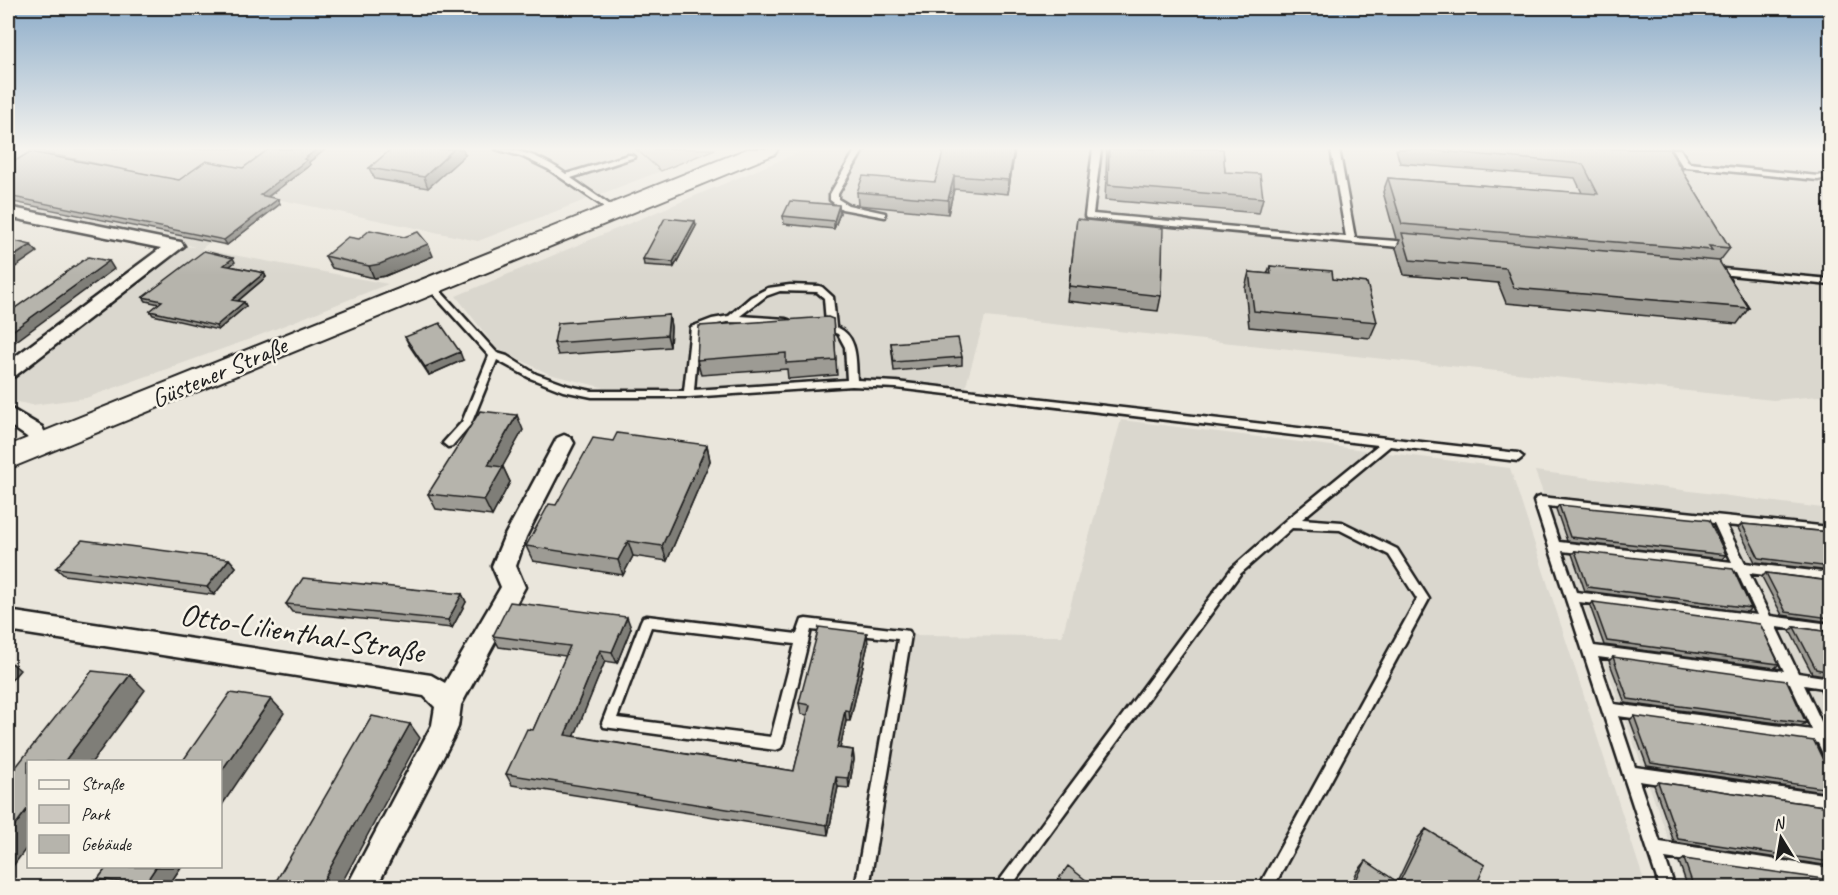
<svg xmlns="http://www.w3.org/2000/svg" width="1838" height="895" font-family="Caveat,sans-serif">
<style>
.built{fill:#dad7ce}
.green{fill:#ccc8c0;stroke:#74726e;stroke-width:1.5}
.lines{fill:none;stroke-linecap:round;stroke-linejoin:round}
.lane-casing{stroke:#1c1c1c;stroke-width:5}
.street-casing{stroke:#1c1c1c;stroke-width:5}
.secondary-casing{stroke:#1c1c1c;stroke-width:4}
.lane{fill:#f7f3e8;fill-rule:evenodd}
.street{fill:#f7f3e8;fill-rule:evenodd}
.secondary{fill:#f7f3e8;fill-rule:evenodd}
.wall{fill:#9d9b94;stroke:#1c1c1c;stroke-width:1.5}
.shaded-wall{fill:#7f7e78;stroke:#1c1c1c;stroke-width:1.5}
.building{fill:#b6b4ac;stroke:#1c1c1c;stroke-width:1.5}
.labels{text-anchor:middle;dominant-baseline:central;stroke-width:5;stroke-linejoin:round;paint-order:stroke}
.street-label{font-size:26px;fill:#1c1c1c;stroke:#f7f3e8}
.near-street-label{font-size:32px;fill:#1c1c1c;stroke:#f7f3e8}
</style>
<rect width="100%" height="100%" fill="#eae6dc"/>
<filter id="ink" filterUnits="userSpaceOnUse"><feTurbulence type="fractalNoise" baseFrequency=".0167" numOctaves="2"/><feDisplacementMap in="SourceGraphic" scale="12" xChannelSelector="R" yChannelSelector="G"/><feConvolveMatrix kernelMatrix="1 2 1 2 8 2 1 2 1" color-interpolation-filters="sRGB"/></filter>
<g filter="url(#ink)">
<!-- built -->
<path class="built" d="M278 149H636L661 171 478 241 267 197 201 249 388 284 250 339 86 398 32 405 8 400V378L182 246 195 247 179 242 8 208V153L13 150 221 190Z
M807 149H1830V395L1773 400 985 317 965 389 891 380 842 379 668 390 605 388 549 374 496 348 456 296Z
M1121 420 1510 468 1646 887 862 888 905 635 1062 636Z
M1535 471 1830 509V887H1686Z"/>
<!-- green -->
<path class="green" d="M27 149H278L221 190Z
M636 149H715L661 171Z"/>
<g class="lines">
<!-- lane casing -->
<g class="lane-casing">
<path id="lane" d="M496 149C523 149 545 159 566 174L628 155H631L635 157 571 178 616 209 617 211 613 213 548 169 521 156Z
M856 149H864L838 194V199L848 205 885 213V217L842 209 830 200V194Z
M1093 149H1101L1093 214 1346 237 1331 149H1339L1355 238 1410 242 1414 245 1410 248 1086 218 1085 216Z
M1672 149H1680L1689 163 1818 176 1830 173V177L1818 180 1686 167H1683Z
M1713 268 1830 279V285L1710 273 1709 271Z
M430 282 433 283 497 353 507 356 536 374 569 386 592 391H684L691 327 712 319 729 316 751 297 768 288 790 285 819 286 822 287 833 297 836 327C858 335 856 360 857 380L896 382 1518 453 1523 457 1518 461 1390 446 1302 519 1342 522 1397 549 1429 599 1273 888H1258L1417 599 1389 555 1340 530 1292 528 1240 574 1010 888H994L1232 568 1286 520 1378 445 896 388 852 386 689 397H592L563 391 530 378 497 360 471 424 452 446 448 447 443 443 462 422 489 356 427 287V283ZM780 291 817 292 824 298 826 323 822 322 817 325 819 327 838 334 845 347 847 380 694 390 699 331 708 326 727 322 789 324 791 322 789 320 786 319 740 316 766 296Z
M1540 497 1830 527V535L1726 525 1745 563 1830 573V583L1749 573 1770 616 1830 624V634L1776 627 1798 673 1830 678V689L1804 685 1826 732 1830 733V760L1825 758 1818 743 1618 716 1635 767 1830 795V809L1639 781 1660 842 1830 868V882L1665 858 1675 888H1660L1534 501 1536 498ZM1547 506 1714 523 1732 562 1559 542ZM1562 551 1737 572 1757 615 1576 592ZM1579 602 1762 626 1784 671 1594 646ZM1598 657 1790 683 1812 730 1614 704Z
M647 616 797 634 802 620 806 619 909 631 911 635 869 888H855L898 639 811 630 783 744 781 748 776 750 604 727 602 723 641 621 643 617ZM651 627 795 644 771 737 617 718Z"/>
</g>
<!-- street casing -->
<g class="street-casing">
<path id="street" d="M8 207 175 241 181 242 184 246 15 376 8 378V362L161 248 8 217Z
M8 407 42 427 51 445 48 450 41 453 34 450 27 437 8 424Z
M564 435 571 438 574 443 526 537 516 566 525 587 461 705 458 727 454 736 376 888H346L432 725 435 707 424 696 8 631V611L431 675 445 683 501 587 492 566 504 537 557 438Z"/>
</g>
<!-- secondary casing -->
<g class="secondary-casing">
<path id="secondary" d="M747 149H778L775 154 8 469V446Z"/>
</g>
<!-- lane -->
<use href="#lane" class="lane"/>
<!-- street -->
<use href="#street" class="street"/>
<!-- secondary -->
<use href="#secondary" class="secondary"/>
</g>
<!-- wall -->
<path class="wall" d="M269 149H326L309 162 310 165 268 197 278 199 280 204 227 245 8 201V165L179 180 243 168Z
M1015 149 1008 194 954 189 948 214 858 205 857 192 935 182Z
M1107 149H1223L1225 172 1263 198 1259 213 1105 200Z
M1396 149H1669L1730 248 1719 262 1749 308 1737 324 1506 303 1498 283 1404 275 1396 248 1400 240 1396 239 1383 192 1388 178 1582 193 1575 178 1400 163Z
M465 155 428 188 375 179 369 168Z
M840 213 834 229 784 224 783 216Z
M1077 219 1161 296 1158 311 1067 301Z
M696 226 674 267 644 265 643 259Z
M325 256H433L385 276 374 278 332 268Z
M235 262 230 266 264 273 266 277 238 301 244 302 246 306 218 330 153 315 150 311 159 304 146 301 143 297Z
M1270 266 1333 279 1377 322 1370 338 1249 327 1245 288 1249 272 1267 274Z
M669 315 671 327 670 347 558 355 554 343Z
M833 319 837 375 788 379 787 369 701 375 697 360Z
M405 337 463 360 429 375 409 345Z
M891 343 962 357V365L894 371Z
M523 430 502 467H503L510 482 492 516 436 509 428 494Z
M613 441 707 445 710 461 667 561 633 556 623 575 533 561 526 546 556 505Z
M1559 505 1726 555 1722 559 1567 541 1556 509Z
M1742 524 1830 532V571L1755 562 1738 528Z
M1575 551 1751 608 1747 612 1585 591 1572 554Z
M229 559 236 567 214 595 64 575 56 568Z
M1766 573 1830 581V622L1782 615 1762 577Z
M462 594 466 602 452 628 292 612 286 604Z
M1593 602 1779 664 1775 668 1604 645 1590 606Z
M1794 627 1830 632V676L1812 673 1790 631Z
M631 628 617 663 605 661 574 736 794 771 808 715 801 714 799 703 868 644 850 721H846L840 748 853 750 854 760 849 788 838 787 828 835 512 785 506 774 533 730 566 656 499 647 493 636Z
M1613 657 1806 723 1801 726 1625 703 1609 661Z
M1825 686 1830 687V711L1820 690Z
M1634 716 1830 775V793L1647 766 1630 720Z
M1658 782 1830 807V866L1674 842 1654 785Z
M1426 829 1475 888H1349L1358 871 1366 861 1397 882 1418 838Z
M1684 859 1830 888H1688L1679 862Z
M107 867H181L167 888H111L98 879Z"/>
<!-- shaded-wall -->
<path class="shaded-wall" d="M317 149H326L309 162 310 165 263 200 260 195Z
M454 149H463L465 155 428 188 424 177Z
M1014 149H1015L1008 194 1009 180Z
M954 176V189L948 214V200Z
M278 199 280 204 227 245 224 240Z
M839 205 840 213 834 229V221Z
M695 221 696 226 674 267 673 262Z
M428 244 433 256 385 276 374 278 369 266Z
M31 245 37 252 8 272V260Z
M233 258 235 262 226 269 224 265Z
M109 261 114 269 8 347V334Z
M264 273 266 277 234 304 232 300Z
M244 302 246 306 218 330 216 326Z
M669 315 671 327 670 347 667 335Z
M460 352 463 360 429 375 425 367Z
M517 415 523 430 495 480 488 465Z
M707 445 710 461 667 561 662 546Z
M503 467 510 482 492 516 484 500Z
M628 541 633 556 623 575 618 560Z
M229 559 236 567 214 595 207 587Z
M462 594 466 602 452 628 448 620Z
M627 617 631 628 617 663 612 652Z
M867 633 868 644 850 721 849 711Z
M600 650 605 661 571 745 565 735Z
M8 660 20 670 8 684Z
M130 675 145 690 92 762H64Z
M271 699 284 713 220 808V773Z
M845 710 846 721 838 758 837 748Z
M410 724 420 738 339 888H319Z
M853 750 854 760 849 788 848 778Z
M836 777 838 787 828 835 827 825Z
M28 808V846L10 870 8 869V835Z
M156 867H181L167 888H147L144 885Z"/>
<!-- building -->
<path class="building" d="M269 149H317L304 159 307 160 260 195 278 199 224 240 8 196V165L30 152 179 180 206 161 243 168Z
M391 149H454L424 177 369 168Z
M944 149H1014L1009 180 954 176 948 200 857 192 863 176 935 182Z
M1109 149H1223L1225 172 1260 174 1263 198 1108 185Z
M1416 149H1669L1730 248 1709 246 1712 250 1402 224 1388 178 1598 194 1583 164Z
M790 201 839 205 834 221 783 216Z
M665 218 695 221 673 262 643 259Z
M1077 219 1163 228 1161 296 1069 286Z
M370 230 404 237 418 232 428 244 380 264 369 266 325 256 348 237 359 239Z
M1402 233 1719 261 1749 308 1514 288 1506 268 1410 260Z
M11 240 31 245 8 260V242Z
M204 251 233 258 224 265 264 273 232 300 244 302 216 326 150 311 162 301 143 297Z
M88 257 109 261 8 334V313Z
M1270 266 1332 271 1333 279 1367 283 1377 322 1254 311 1249 272 1271 274Z
M669 315 667 335 554 343 558 323Z
M828 317 833 319 836 360 786 363V353L697 360 699 326Z
M440 323 460 352 425 367 405 337Z
M958 338 962 357 894 362 891 343Z
M480 411 517 415 488 465 503 467 484 500 428 494Z
M617 433 707 445 662 546 628 541 618 560 526 546 549 504 556 505 593 438 613 441Z
M1559 505 1709 520 1726 555 1570 537Z
M1742 524 1830 532V567L1759 558Z
M82 540 229 559 207 587 56 568Z
M1575 551 1733 569 1751 608 1588 587Z
M1766 573 1830 581V618L1786 612Z
M303 578 462 594 448 620 286 604Z
M510 602 627 617 612 652 600 650 565 735 794 771 810 705 799 703 819 627 867 633 849 711 845 710 837 748 853 750 848 778 836 777 827 825 506 774 527 729 533 730 570 646 493 636Z
M1593 602 1760 624 1779 664 1607 641Z
M1794 627 1830 632V672L1816 669Z
M1613 657 1787 681 1806 723 1628 699Z
M92 671 130 675 64 762H28V808L8 835V777Z
M1825 686 1830 687V698Z
M230 693 271 699 220 773V762H182Z
M372 716 410 724 319 888H272Z
M1634 716 1814 741 1830 775V789L1651 763Z
M1658 782 1830 807V862L1678 839Z
M1426 829 1485 865 1475 888 1352 887 1366 861 1399 883Z
M1684 859 1830 880V888H1694Z
M1068 866 1096 888H1052Z
M107 867H156L144 885 98 879Z"/>
</g>
<!-- sky -->
<linearGradient id="sky" x2="0" y2="1"><stop stop-color="#8cacc9"/><stop offset="0.54" stop-color="#f6f4ef"/><stop offset="1" stop-color="#f6f4ef" stop-opacity="0"/></linearGradient>
<rect width="1838" height="275" fill="url(#sky)"/>
<g class="labels">
<!-- street labels -->
<g class="street-label">
<text transform="translate(219 372) rotate(-23)">Güstener Straße</text>
</g>
<!-- near-street labels -->
<g class="near-street-label">
<text transform="translate(302 633) rotate(9)">Otto-Lilienthal-Straße</text>
</g>
</g>
<!-- margin -->
<rect width="1838" height="895" fill="none" stroke="#f7f3e8" stroke-width="30"/>
<rect x="15" y="15" width="1808" height="865" fill="none" stroke="#1c1c1c" stroke-width="2" filter="url(#ink)"/>
<!-- legend -->
<rect x="27" y="760" width="195" height="108" fill="#f7f3e8" stroke="#9f9d96" stroke-width="1.5"/>
<rect x="39" y="780" width="30" height="9" fill="#f7f3e8" stroke="#9f9d96" stroke-width="1.5"/>
<text x="81" y="790" font-size="18" fill="#1c1c1c">Straße</text>
<rect x="39" y="805" width="30" height="18" fill="#ccc8c0" stroke="#9f9d96" stroke-width="1.5"/>
<text x="81" y="820" font-size="18" fill="#1c1c1c">Park</text>
<rect x="39" y="835" width="30" height="18" fill="#b6b4ac" stroke="#9f9d96" stroke-width="1.5"/>
<text x="81" y="850" font-size="18" fill="#1c1c1c">Gebäude</text>
<!-- north arrow -->
<g transform="translate(1781 838) rotate(349)" stroke="#f7f3e8" stroke-width="4.5" paint-order="stroke">
<path d="M0-4.5L10 22L0 15L-10 22Z" fill="#1c1c1c"/>
<text y="-9" font-size="16" font-weight="bold" text-anchor="middle" fill="#1c1c1c">N</text>
</g>
</svg>
